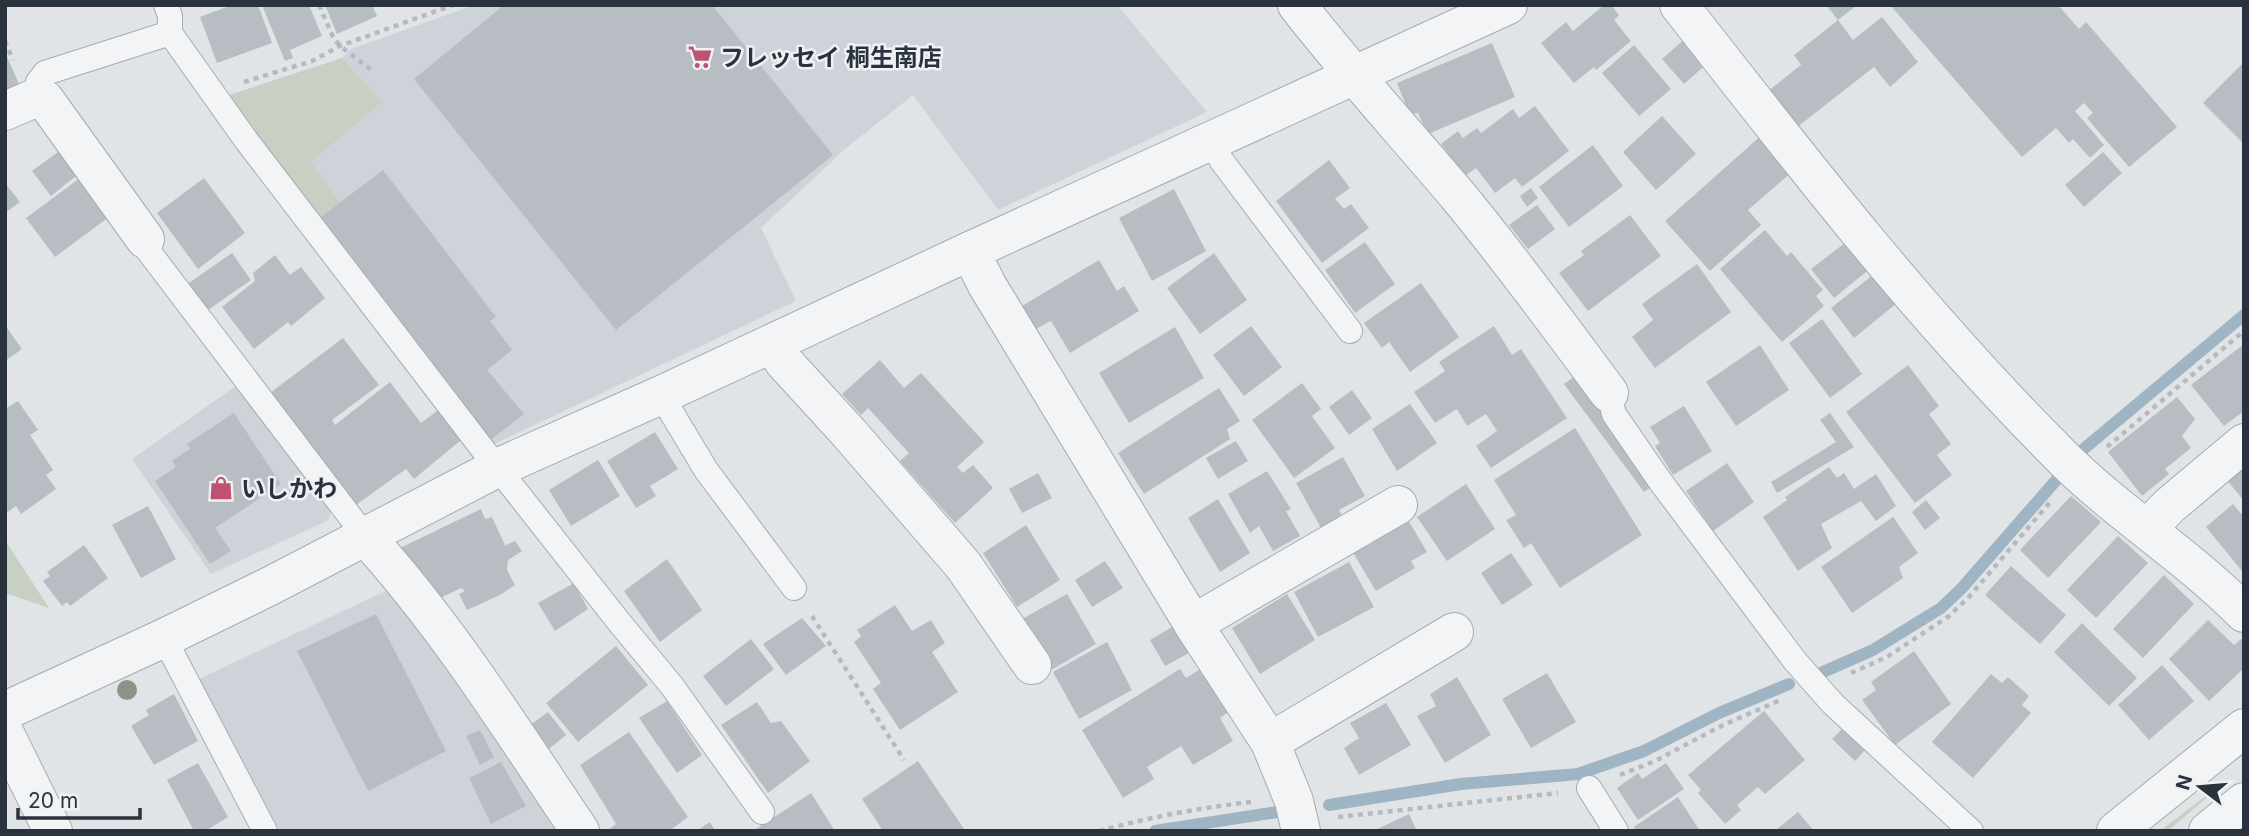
<svg xmlns="http://www.w3.org/2000/svg" width="2249" height="836" font-family="Inter,'Noto Sans JP',sans-serif">
<style>
.built{fill:#ced3d9}
.green{fill:#c7d0c2}
.lines{fill:none;stroke-linecap:round;stroke-linejoin:round}
.stream{stroke:#9fb5c3;stroke-width:12}
.building{fill:#b8bdc3}
.service-casing{stroke:#a6abb1;stroke-width:26}
.minor-casing{stroke:#a6abb1;stroke-width:40}
.tertiary-casing{stroke:#a6abb1;stroke-width:40}
.path{stroke:#b6babe;stroke-width:4.5;stroke-dasharray:5 5;stroke-linecap:butt}
.service{stroke:#f2f4f6;stroke-width:24}
.minor{stroke:#f2f4f6;stroke-width:38}
.tertiary{stroke:#f2f4f6;stroke-width:38}
.tree{fill:#899687}
.labels{text-anchor:middle;dominant-baseline:central;stroke-width:5;stroke-linejoin:round;paint-order:stroke}
.poi-label{font-size:24px;font-weight:bold;fill:#2a333d;stroke:#eff2f5;text-anchor:start}
</style>
<rect width="100%" height="100%" fill="#e0e4e7"/>
<!-- built -->
<path class="built" d="M474 5H1117L1207 112 998 210 913 95 845 149 761 228 796 301 490 446 317 220 311 162 381 102 342 58 351 49Z
M240 383 332 504 329 520 211 574 132 459Z
M392 588 564 831H280L199 679Z"/>
<!-- green -->
<path class="green" d="M342 58 382 102 311 162 340 203 317 220 223 97Z
M5 540 49 608 5 593Z
M2233 775 2168 831H2160Z"/>
<g class="lines">
<!-- stream -->
<path class="stream" d="M2080 452 2244 315
M1823 672 1873 650 1941 608 1962 588 2058 478
M1329 805 1461 784 1578 774 1644 751 1719 713 1789 684
M1155 831 1277 812"/>
</g>
<!-- building -->
<path class="building" d="M232 5H258L272 43 217 63 200 17Z
M262 5H309L322 36 290 50 293 58 285 61Z
M325 5H372L377 16 337 34Z
M504 5H712L833 155 616 330 414 79Z
M1604 5H1611L1619 15 1614 20 1631 41 1596 70 1594 67 1574 83 1541 43 1566 22 1573 31Z
M1826 5H1857L1838 20Z
M1890 5H2058L2079 29 2086 22 2177 127 2129 167 2087 118 2093 113 2084 103 2075 111 2104 145 2090 158 2073 139 2069 143 2056 128 2022 157Z
M1882 17 1918 62 1890 87 1874 67 1796 128 1767 92 1801 65 1794 55 1838 20 1853 40Z
M1687 37 1710 61 1684 84 1662 59Z
M1492 43 1515 97 1428 134 1418 113 1410 115 1397 83Z
M1634 45 1671 89 1639 116 1602 73Z
M5 52 22 91 5 98Z
M2244 62V144L2203 103Z
M1535 106 1569 151 1522 187 1515 178 1495 193 1476 168 1465 176 1441 144 1458 131 1463 138 1477 128 1481 133 1513 109 1519 118Z
M1662 116 1696 154 1656 190 1623 152Z
M1763 134 1794 170 1748 210 1761 225 1710 271 1665 221Z
M1593 145 1623 186 1569 227 1539 187Z
M58 152 76 176 51 196 32 171Z
M2103 152 2122 173 2084 207 2065 185Z
M1329 160 1350 188 1335 199 1344 209 1351 204 1369 228 1322 263 1276 201Z
M383 170 496 317 490 321 512 350 487 370 524 414 488 442 454 399 457 394 321 217Z
M80 178 109 217 55 257 26 218Z
M204 178 245 233 198 269 157 213Z
M5 183 20 202 5 213Z
M1531 188 1538 198 1527 207 1520 196Z
M1174 189 1206 251 1152 281 1119 218Z
M1537 205 1555 229 1528 249 1509 225Z
M1630 215 1661 256 1588 311 1559 273 1584 255 1581 251Z
M1765 230 1787 256 1791 252 1823 290 1816 296 1824 306 1782 342 1720 269Z
M1850 239 1871 268 1834 298 1811 269Z
M1365 242 1395 284 1355 313 1325 270Z
M232 253 251 280 205 312 186 285Z
M1214 253 1247 300 1200 334 1167 288Z
M275 255 290 275 301 267 325 298 291 326 288 322 254 349 222 307 255 281 253 273Z
M1099 260 1117 291 1124 286 1139 311 1070 353 1051 321 1036 329 1022 306Z
M1697 264 1731 312 1655 368 1632 337 1653 320 1642 304Z
M1874 274 1897 303 1854 338 1831 308Z
M1421 283 1459 337 1410 372 1389 342 1382 348 1364 323Z
M1822 319 1862 374 1830 398 1789 343Z
M5 325 22 349 5 361Z
M1251 326 1282 367 1244 396 1213 355Z
M1494 326 1512 355 1521 349 1567 418 1491 468 1476 446 1497 431 1486 414 1467 426 1457 409 1435 423 1414 392 1445 371 1439 362Z
M1175 327 1204 378 1129 423 1099 373Z
M343 338 379 385 332 420 335 425 390 382 421 423 441 408 466 436 414 479 406 469 356 505 270 393Z
M2244 344V411L2224 426 2191 385Z
M1760 345 1789 390 1736 426 1706 382Z
M880 360 904 388 921 373 984 442 957 467 963 473 973 465 993 488 955 523 900 461 909 453 868 408 861 415 842 394Z
M1908 365 1939 406 1929 414 1951 444 1937 455 1952 475 1915 503 1846 412Z
M1575 376 1656 484 1644 492 1564 384Z
M1302 383 1321 409 1312 416 1335 448 1294 478 1252 420Z
M1219 388 1240 421 1227 429 1230 439 1144 494 1118 453Z
M1352 390 1372 418 1349 435 1329 407Z
M2177 397 2195 419 2182 436 2191 448 2165 469 2169 474 2142 496 2108 452Z
M18 401 38 430 30 435 53 470 46 475 56 489 21 514 16 506 8 512 5 508V409Z
M1410 404 1437 443 1397 471 1372 429Z
M1684 406 1712 451 1673 475 1655 446 1660 443 1650 427Z
M234 413 281 484 215 528 231 551 210 564 155 481 176 467 172 461 190 449 187 444Z
M1830 413 1854 447 1777 493 1771 482 1836 442 1820 420Z
M1575 428 1642 535 1560 588 1531 543 1524 548 1506 520 1516 515 1494 480Z
M655 432 678 469 650 486 656 496 636 508 607 461Z
M1236 441 1248 461 1218 479 1206 458Z
M1343 457 1365 496 1339 510 1342 516 1321 528 1296 483Z
M598 460 620 496 571 526 549 490Z
M1727 463 1754 502 1713 531 1686 491Z
M2244 465V501L2226 479Z
M1829 467 1837 478 1844 473 1854 489 1876 474 1896 506 1876 521 1861 501 1821 524 1832 548 1798 571 1763 517 1787 500 1785 497Z
M1267 471 1291 509 1286 511 1300 536 1273 551 1259 526 1250 533 1228 494Z
M1038 473 1052 498 1022 513 1009 489Z
M1466 484 1495 529 1447 561 1417 517Z
M2071 496 2101 522 2048 578 2020 550Z
M1218 499 1250 553 1220 572 1188 518Z
M1926 500 1940 518 1925 530 1912 512Z
M2233 504 2244 517 2242 571 2206 527Z
M148 506 176 559 141 578 112 525Z
M481 509 485 519 492 517 505 545 495 550 515 541 522 551 508 560 507 570 515 585 500 595 467 610 459 594 465 591 461 588 436 600 430 581 423 587 400 548Z
M1893 517 1918 553 1899 567 1903 578 1852 613 1821 567Z
M1407 518 1427 552 1411 561 1415 568 1376 591 1352 551Z
M1026 525 1060 580 1017 607 983 553Z
M2118 536 2148 563 2096 618 2067 590Z
M84 545 108 578 70 606 67 602 62 606 43 581 50 576 47 572Z
M1511 553 1533 585 1502 605 1481 573Z
M667 559 702 610 660 642 624 591Z
M1105 561 1123 588 1092 607 1075 580Z
M1349 562 1374 607 1318 637 1294 592Z
M2011 566 2066 615 2040 644 1985 595Z
M2164 575 2194 604 2143 658 2113 629Z
M574 583 588 609 555 631 538 603Z
M1067 594 1096 644 1051 670 1022 619Z
M1287 594 1315 640 1260 674 1232 628Z
M895 605 912 631 931 620 945 643 932 652 958 692 900 730 873 689 881 683 854 642 861 636 857 630Z
M376 614 446 751 368 791 297 651Z
M802 618 826 646 786 675 763 644Z
M2208 620 2234 645 2241 639 2244 641V668L2209 701 2169 659Z
M2082 623 2137 678 2109 706 2054 652Z
M1174 626 1189 653 1165 666 1150 640Z
M751 639 774 669 726 706 703 676Z
M1107 642 1132 690 1079 719 1053 672Z
M616 646 648 685 578 742 546 703Z
M1914 651 1951 704 1895 745 1862 700 1876 690 1871 682Z
M2162 665 2194 701 2149 740 2118 705Z
M1180 669 1186 678 1199 670 1203 676 1207 673 1230 711 1220 718 1233 741 1193 765 1181 746 1147 767 1154 779 1123 798 1082 730Z
M1547 673 1576 722 1531 748 1502 699Z
M1991 674 2002 683 2008 677 2029 696 2022 705 2031 713 1973 778 1932 742Z
M1457 677 1491 735 1445 763 1417 716 1436 706 1430 694Z
M174 694 198 741 154 765 131 726 149 715 146 710Z
M667 701 702 755 677 773 639 718Z
M757 702 771 723 781 721 810 761 768 793 721 725Z
M1386 703 1411 745 1359 775 1344 748 1359 738 1350 723Z
M1764 711 1805 760 1765 794 1758 787 1737 805 1741 810 1725 824 1698 793 1701 790 1688 775Z
M548 712 566 735 544 753 525 729Z
M1843 728 1865 750 1855 761 1832 739Z
M480 730 494 757 480 765 466 736Z
M629 732 688 817 669 831H607L616 824 580 765Z
M918 761 964 829 961 831H883L862 799Z
M501 762 526 806 491 824 469 778Z
M198 763 228 817 205 831H194L167 780Z
M1666 763 1684 789 1638 820 1617 788 1638 773 1642 779Z
M811 793 835 831H753Z
M1678 797 1700 831H1636L1634 827Z
M1798 812 1814 831H1775Z
M1409 814 1417 831H1373Z
M710 822 715 831H696Z"/>
<g class="lines">
<!-- service casing -->
<g class="service-casing">
<path id="service" d="M166 5 170 16V33
M35 98 38 82 45 73 170 33 246 140 485 452 619 622 672 686 762 812
M1213 141 1221 160 1350 331
M145 239 146 248 365 536
M1609 393 1614 414 1660 481 1795 661 1833 704 1971 831
M661 395 706 470 794 588
M164 638 265 831
M1589 788 1616 831"/>
</g>
<!-- minor casing -->
<g class="minor-casing">
<path id="minor" d="M1297 5C1348 71 1405 133 1459 197 1511 260 1560 327 1609 393
M1679 5C1800 160 1920 315 2059 454 2116 512 2187 555 2244 613
M5 111 35 98 45 100 145 239
M970 251 987 285 1193 624 1270 742 1294 801 1301 831
M773 344 784 362 849 433 963 565 1032 665
M2147 529 2169 506 2244 443
M365 536C447 626 512 730 580 831
M1193 624 1398 505
M1270 742 1454 632
M2116 831 2244 728"/>
</g>
<!-- tertiary casing -->
<g class="tertiary-casing">
<path id="tertiary" d="M5 711 164 638 270 586 497 468 661 395 970 251 1508 5
M5 734 53 831
M2208 831 2244 802"/>
</g>
<!-- path -->
<path class="path" d="M319 5 333 37 340 46 374 72
M5 41 13 60
M244 82 312 61 340 46 453 5
M2107 447 2244 331
M812 616 904 760
M1851 673 1887 657 1949 616 1968 598 2051 501
M1620 775 1655 761 1723 725 1783 699
M1338 817 1558 793
M1099 831C1150 817 1199 808 1251 802"/>
<!-- service -->
<use href="#service" class="service"/>
<!-- minor -->
<use href="#minor" class="minor"/>
<!-- tertiary -->
<use href="#tertiary" class="tertiary"/>
</g>
<!-- trees -->
<circle class="tree" cx="127" cy="690" r="10"/>
<!-- icons -->
<defs>
<g id="supermarket-bare" transform="scale(1.89)"><path d="M-6-5.5h2.5l.6 2H6L4.5 2H-2.5L-4.4-4H-6ZM-1.5 3.2a1.3 1.3 0 1 0 .1 0ZM3 3.2a1.3 1.3 0 1 0 .1 0Z" fill="#be5270" stroke="#eff2f5" stroke-width="2.5" paint-order="stroke"/></g>
<g id="shop-bare" transform="scale(1.89)"><path d="M-5-2.5h2.3a2.7 3.5 0 0 1 5.4 0H5L5.5 6h-11ZM-1.5-2.5h3a1.5 2.3 0 0 0-3 0Z" fill="#be5270" stroke="#eff2f5" stroke-width="2.5" paint-order="stroke"/></g>
</defs>
<g fill-rule="evenodd">
<use href="#supermarket-bare" x="700" y="57"/>
<use href="#shop-bare" x="221" y="488"/>
</g>
<g class="labels">
<!-- poi labels -->
<g class="poi-label">
<text x="720" y="57">フレッセイ 桐生南店</text>
<text x="241" y="488">いしかわ</text>
</g>
</g>
<!-- border -->
<rect width="2249" height="836" fill="none" stroke="#2a333d" stroke-width="14"/>
<!-- north arrow -->
<g transform="translate(2200 787) rotate(286)" stroke="#eff2f5" stroke-width="5" paint-order="stroke">
<path d="M0-5L12 26L0 18L-12 26Z" fill="#2a333d"/>
<text y="-10" font-size="19" font-weight="bold" text-anchor="middle" fill="#2a333d">N</text>
</g>
<!-- scale -->
<path d="M18 808v10h122v-10" fill="none" stroke="#2a333d" stroke-width="3.5"/>
<text x="28" y="808" font-size="21" fill="#2a333d" stroke="#eff2f5" stroke-width="5" paint-order="stroke">20 m</text>
</svg>
